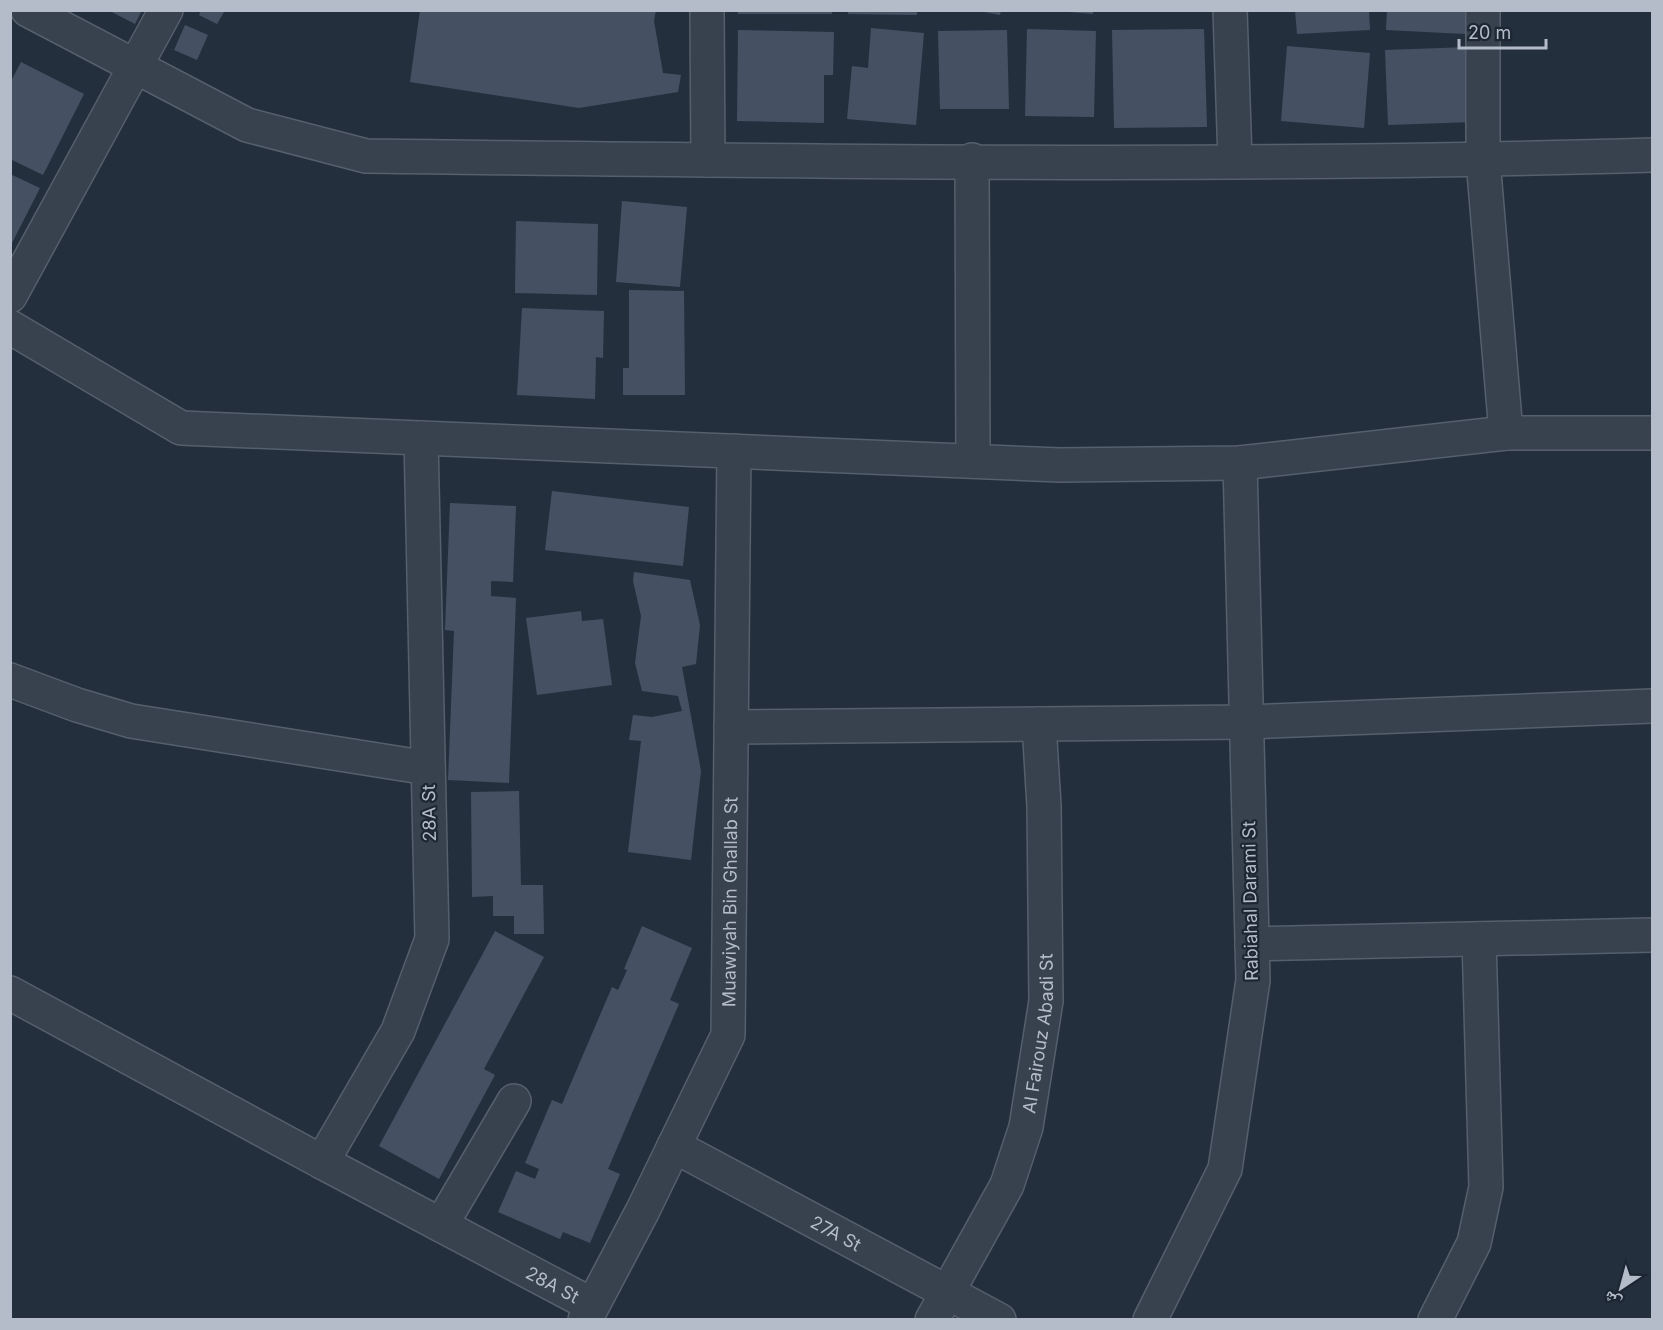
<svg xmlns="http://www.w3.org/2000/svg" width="1663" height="1330" font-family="Inter,'Noto Naskh Arabic',sans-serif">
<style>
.building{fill:#455162}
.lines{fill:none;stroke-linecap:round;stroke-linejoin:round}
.minor-casing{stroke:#565f6c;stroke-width:36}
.minor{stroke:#38414e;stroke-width:33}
.labels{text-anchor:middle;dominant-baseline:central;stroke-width:4.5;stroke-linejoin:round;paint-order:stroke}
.street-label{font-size:18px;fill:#b4bcc9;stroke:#1d2633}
</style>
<rect width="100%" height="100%" fill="#242f3e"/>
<!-- building -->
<path class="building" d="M108 10H142L135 24Z
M201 10H221L224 12 217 24 199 15Z
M420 10H656L654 21 663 73 681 75 678 92 579 108 410 82Z
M738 10H832V14H738Z
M848 10H917V15L848 14Z
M974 10H1001L1000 15Z
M1069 10H1093V14L1069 12Z
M1295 10H1369L1370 30 1297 34Z
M1387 10H1466L1465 34 1386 30Z
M185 25 208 35 197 60 174 50Z
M871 28 924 33 916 125 847 119 852 66 868 68Z
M1027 29 1096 31 1094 117 1025 116Z
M1204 29 1207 127 1114 128 1112 30Z
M738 30 834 32 833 75H824V123L737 121Z
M1007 30 1009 109H940L938 31Z
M1287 46 1370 53 1364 128 1281 121Z
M1469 47 1472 122 1388 125 1385 50Z
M21 62 84 94 43 175 10 159V83Z
M10 174 40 188 10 247Z
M622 201 687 207 680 287 616 282Z
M516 221 598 224 597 295 515 293Z
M629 290 684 291 685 395H623V368H629Z
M522 308 604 311 603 358 596 357 595 399 517 395Z
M552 491 689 507 683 566 545 550Z
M450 503 516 506 513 582 491 581V596L516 598 509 783 448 780 454 631 445 630Z
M634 572 690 580 700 625 696 664 682 667 701 771 691 860 628 852 641 741 629 740 633 715 652 717 682 711 678 696 642 691 635 663 641 616 633 581Z
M581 611 582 621 603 619 612 685 537 695 526 618Z
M519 791 521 885H543L544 934H514V916H493V896L472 897 471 792Z
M642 926 692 948 670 1000 679 1004 608 1169 620 1174 590 1243 563 1232 560 1239 498 1212 516 1171 535 1179 539 1169 525 1163 552 1100 562 1104 612 987 618 990 627 970 624 969Z
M495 931 544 957 484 1069 495 1075 439 1179 379 1146Z"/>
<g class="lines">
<!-- minor casing -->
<g class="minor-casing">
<g id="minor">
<path d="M28 10 247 125 366 156C795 161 1224 168 1652 155"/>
<path d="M707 10 708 160"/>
<path d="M1230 10 1235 161"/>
<path d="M1483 10V160L1506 433"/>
<path d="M972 160 973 461"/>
<path d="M10 296 166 10"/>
<path d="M10 327 181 428 1060 465 1240 463 1506 433H1652"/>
<path d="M10 680 77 705 131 721 428 768"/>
<path d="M731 727 1246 722 1652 706"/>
<path d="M1252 944 1652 935"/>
<path d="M10 993 322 1162 398 1031 432 939 421 438"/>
<path id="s1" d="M674 1146 999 1320"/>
<path id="s2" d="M322 1162 592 1305"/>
<path d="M441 1225 514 1101"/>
<path id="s3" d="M585 1320 643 1210 728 1035 734 451"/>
<path id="s4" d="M932 1320 1007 1185 1026 1127 1046 1001 1044 806 1039 724"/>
<path d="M1150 1320 1225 1169 1253 980 1240 463"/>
<path d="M1435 1320 1474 1243 1486 1187 1479 939"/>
</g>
</g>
<!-- minor -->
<use href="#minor" class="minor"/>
</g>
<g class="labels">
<!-- street labels -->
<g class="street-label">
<text transform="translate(429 813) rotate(-91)">28A St</text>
<text transform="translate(1250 901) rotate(-91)">Rabiahal Darami St</text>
<text stroke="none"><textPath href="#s3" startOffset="452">Muawiyah Bin Ghallab St</textPath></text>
<text stroke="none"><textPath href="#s4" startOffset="310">Al Fairouz Abadi St</textPath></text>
<text stroke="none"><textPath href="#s1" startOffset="184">27A St</textPath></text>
<text stroke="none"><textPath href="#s2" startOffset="261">28A St</textPath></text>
</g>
</g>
<!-- border -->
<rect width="1663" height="1330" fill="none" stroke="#b4bcc9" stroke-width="24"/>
<!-- north arrow -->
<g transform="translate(1621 1288) rotate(216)" stroke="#1d2633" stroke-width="4.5" paint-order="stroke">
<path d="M0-4.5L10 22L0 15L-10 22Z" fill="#b4bcc9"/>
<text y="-9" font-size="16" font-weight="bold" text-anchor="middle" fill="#b4bcc9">ش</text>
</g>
<!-- scale -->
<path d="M1459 39v9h87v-9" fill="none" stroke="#b4bcc9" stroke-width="3"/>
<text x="1468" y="39" font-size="18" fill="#b4bcc9" stroke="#1d2633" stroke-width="4.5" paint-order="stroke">20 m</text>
</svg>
